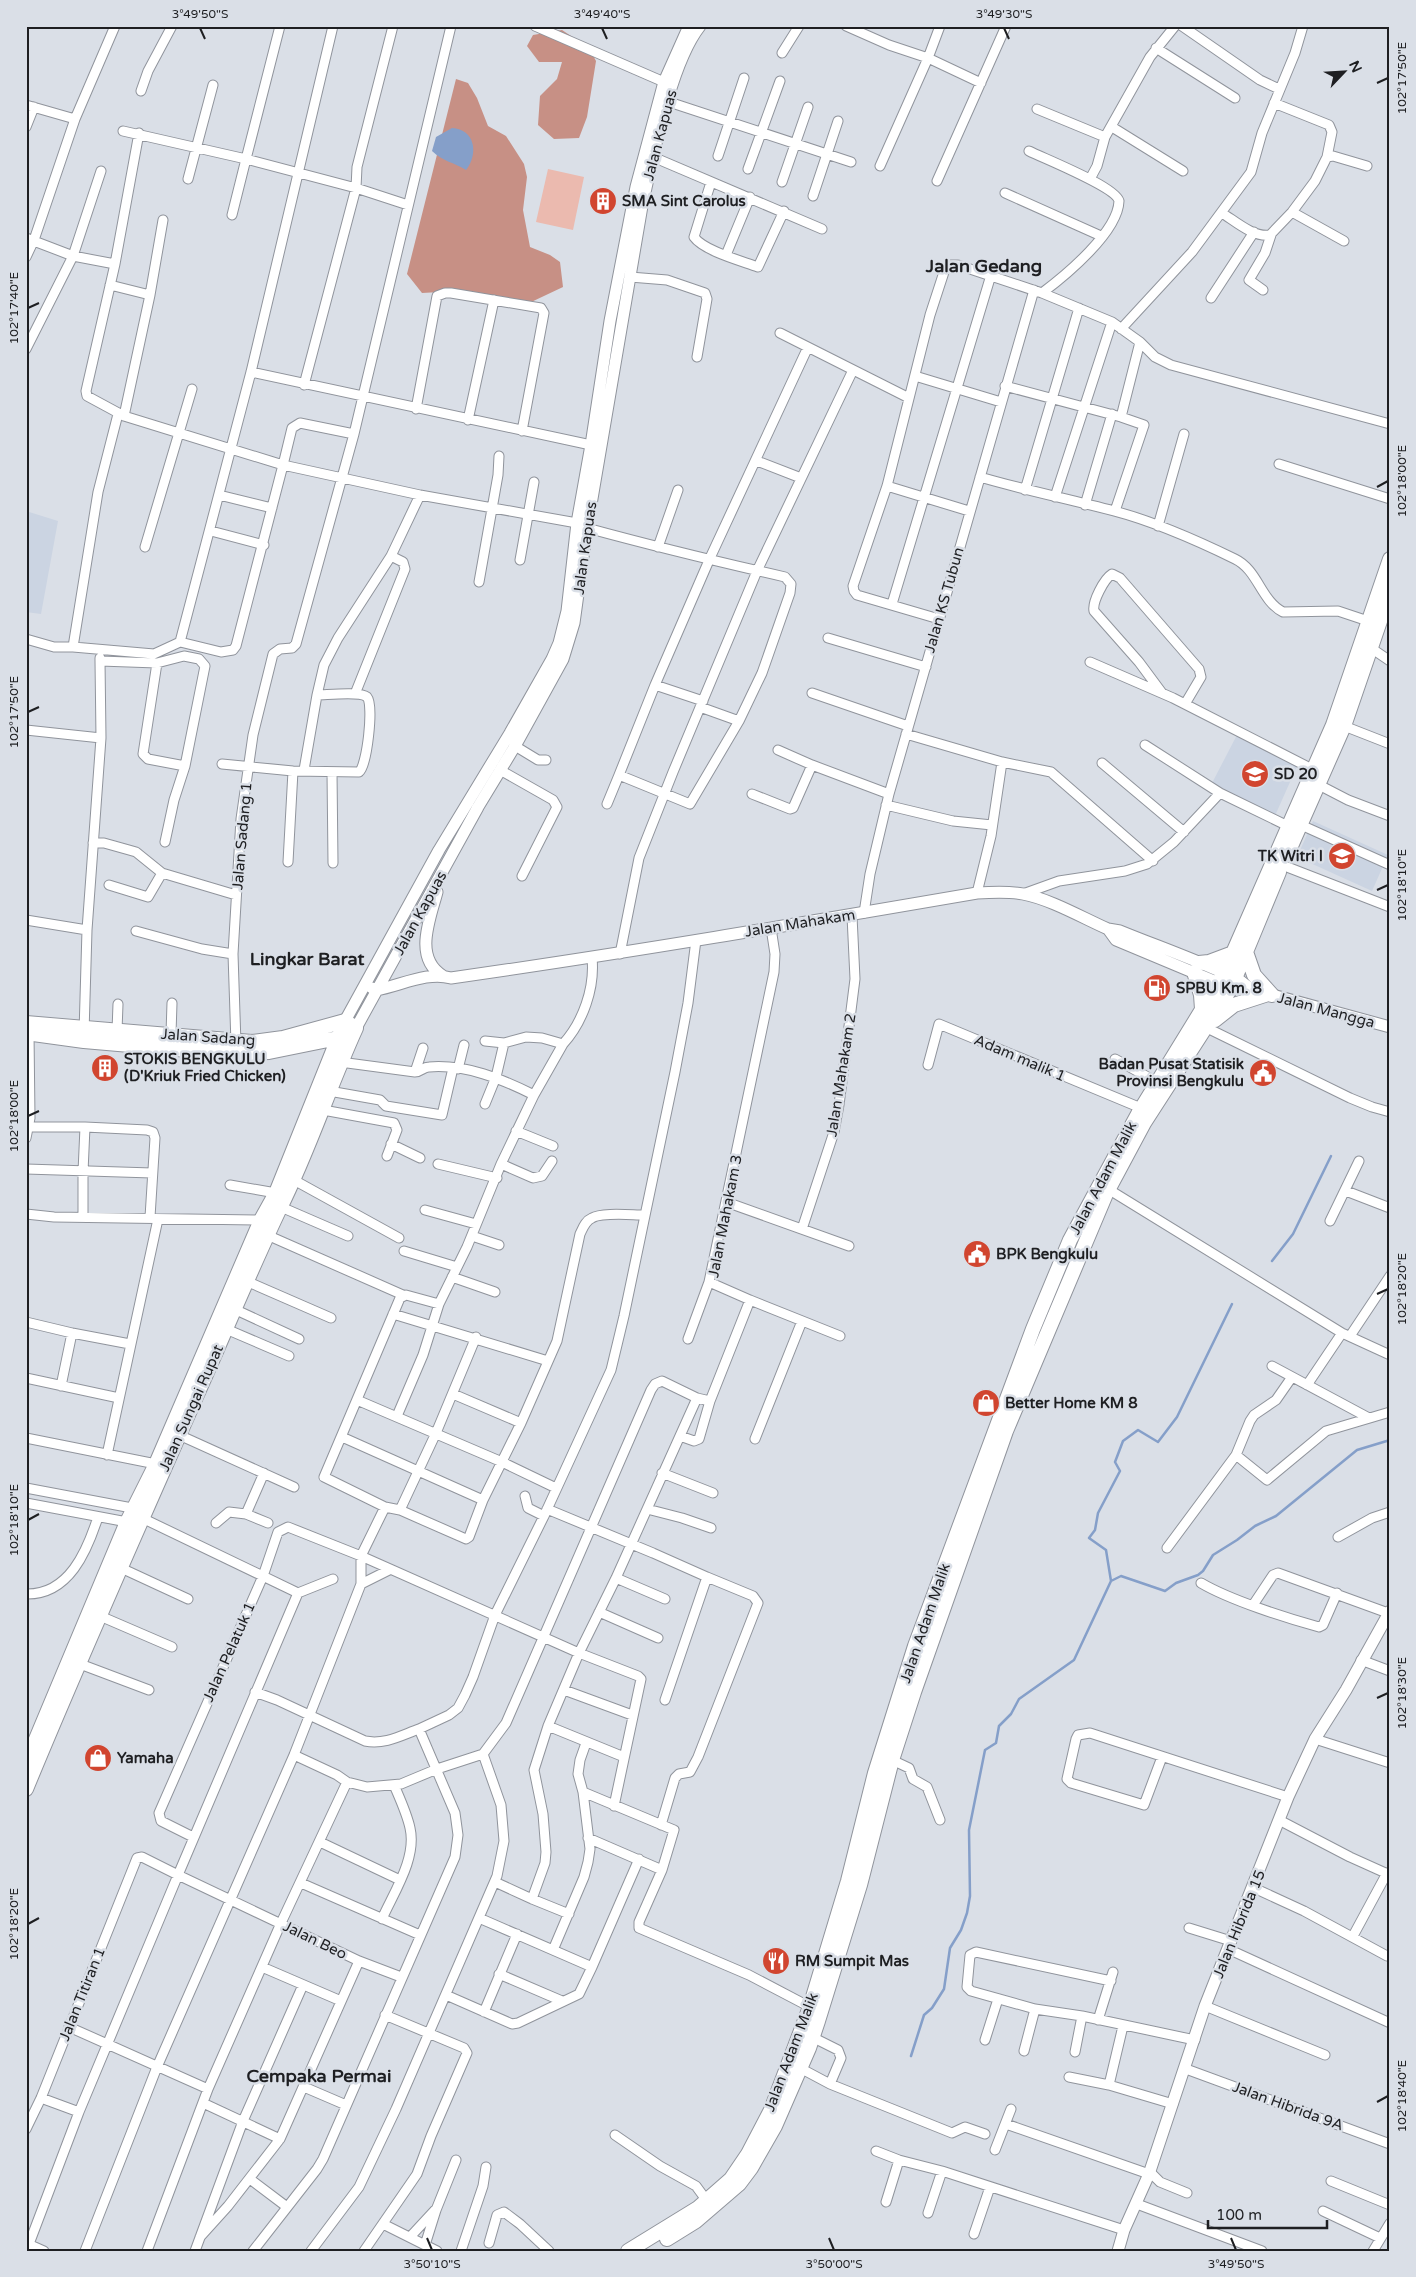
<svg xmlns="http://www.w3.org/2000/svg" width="1416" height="2277" font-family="'Varela Round',sans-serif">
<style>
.built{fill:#cbd4e2}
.green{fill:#ebbaaf}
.forest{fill:#c79085}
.water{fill:#859fc9}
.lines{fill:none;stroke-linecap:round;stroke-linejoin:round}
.stream{stroke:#859fc9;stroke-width:2.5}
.minor-casing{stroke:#90949c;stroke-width:11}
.tertiary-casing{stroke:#90949c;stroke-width:13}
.primary-casing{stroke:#90949c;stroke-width:16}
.minor{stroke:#fff;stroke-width:9}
.tertiary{stroke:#fff;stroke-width:11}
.primary{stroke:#fff;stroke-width:14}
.ticks{fill:none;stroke:#1e1f22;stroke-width:2}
.labels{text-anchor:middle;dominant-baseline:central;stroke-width:5;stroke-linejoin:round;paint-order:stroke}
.street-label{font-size:15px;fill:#1e1f22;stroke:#dadfe7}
.poi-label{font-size:15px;font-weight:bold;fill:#1e1f22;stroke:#dadfe7;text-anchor:start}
.quarter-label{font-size:18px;font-weight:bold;fill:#1e1f22;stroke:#dadfe7}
.neatline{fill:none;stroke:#1e1f22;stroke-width:2}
.ticks-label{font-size:12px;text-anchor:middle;fill:#1e1f22}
</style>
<rect width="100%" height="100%" fill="#dadfe7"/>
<!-- built -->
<path class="built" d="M26 511 58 521 41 614 26 612Z
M1238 733 1298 764 1274 818 1211 785Z
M1313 821 1388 855 1372 891 1297 857Z"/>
<!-- green -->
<path class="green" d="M548 169 584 177 573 230 536 222Z"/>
<!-- forest -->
<path class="forest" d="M562 30 589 48 596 61 587 117 579 138 554 139 538 125 540 96 557 79 562 62H539L527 46 533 35Z
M456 79 468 83 477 98 488 126 506 136 524 164 527 177 523 210 530 247 550 255 560 262 563 287 527 304 457 291 422 293 407 274Z"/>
<!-- water -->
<path class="water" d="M452 128C475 129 479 154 466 170 453 162 444 162 432 151L436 137Z"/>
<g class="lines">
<!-- stream -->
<path class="stream" d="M1272 1261 1293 1234 1331 1156
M1111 1581 1106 1550 1089 1538 1095 1530 1098 1513 1120 1471 1115 1462 1123 1441 1138 1430 1158 1442 1177 1417 1232 1304
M911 2056 924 2015 932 2008 944 1989 950 1948 961 1930 967 1913 970 1896 969 1830 985 1750 996 1743 999 1726 1011 1714 1019 1699 1074 1660 1111 1581 1121 1576 1165 1591 1176 1583 1198 1575 1203 1571 1213 1555 1237 1540 1255 1526 1276 1516 1357 1450 1390 1440"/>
<!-- minor casing -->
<g class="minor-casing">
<path id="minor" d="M280 26 246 159 356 188 408 205
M535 26 664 82
M846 26 889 45 928 58 981 83
M1182 26 1260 80 1279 89
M1156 48 1235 98
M782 53 799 26
M141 91 148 71 172 26
M669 102 851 162
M1274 103 1329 125 1332 132 1327 157
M26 105 75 119 115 26
M1037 109 1105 137
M26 127 34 107
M1112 127 1183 171
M123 131 246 159 232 215
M139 133 115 264 86 391 87 396 124 416 283 465 292 428 300 423 354 434
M1029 151C1045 159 1116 187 1119 201 1118 232 1066 275 1042 293
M718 156 744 78
M653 157 822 229
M880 166 928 58 940 26
M748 169 780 81
M188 179 213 85
M1090 179 1097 166 1105 137 1150 57 1175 26
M937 181 1006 26
M711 182 694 237C704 251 742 261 758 267L784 211
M782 182 808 107
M1005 193 1101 236
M813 196 838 121
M1292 212 1344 241
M1222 213C1235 221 1254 238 1270 235L1292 212 1315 181 1327 157 1333 156 1367 166
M26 238 73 256 115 264
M726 255 750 197
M26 257 34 240 75 119
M630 277 667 280 705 293 707 299 697 357
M110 285 150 295
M1263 290 1249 280 1265 253 1271 235
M1211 298 1254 232
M1121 329 1192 252 1251 172 1262 133 1295 53 1303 26
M780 333 909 398
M26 349 73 256 101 171
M251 372 591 445
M915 376 1001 402
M304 385 356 188 357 167 393 26
M1005 386 1121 417 1144 425 1115 511
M416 409 437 296 445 293H451L541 308 544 313 522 431
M124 416 150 295 163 220
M1121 417 1140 342
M468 420 494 300
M757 461 801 478
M1279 464 1390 499
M980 477C1024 490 1069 499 1114 511 1156 522 1196 540 1235 559 1258 570 1261 601 1283 612L1338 611 1368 621
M887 486 969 511
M1025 490 1079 308
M219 495 272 508
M1055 497 1112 322
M1085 505 1112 414
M1158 526 1184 434
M587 528C653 546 719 562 785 577L791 584 790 593 762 673 739 721 690 804 619 775 655 685 710 558 808 347
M211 531 264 545
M145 547 192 389
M658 547 678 490
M520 560 534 482
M479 582 498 475 499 456
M892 604 991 275
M939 619 857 595 854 591 853 586 887 486 930 315 945 269 949 265H958L1042 293 1112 322 1140 342 1155 357 1171 365 1390 424
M828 638 926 667
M26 639 54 647H73L154 654 180 642 251 372 333 26
M180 642 221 652 233 650 236 646 283 465 420 495 577 523
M73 647 98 492 118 414
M1371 648 1390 661
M100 658V661L157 663 184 656 199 659 205 666 185 766 174 800 165 842
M1090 662 1173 698 1314 770
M157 663 143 754 148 759 185 766
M655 685 703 701
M812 693 908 726
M1162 693 1139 662 1094 611C1092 602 1104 579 1112 574L1120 578 1199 669 1201 677 1185 704
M355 694 405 569 403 562 391 556
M700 707 739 721
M1344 726 1390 744
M26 730 101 738
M906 734 1002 762 1051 772 1153 861
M1145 745 1220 793 1290 827
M515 746 538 760H546
M778 750 812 765
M1102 763 1184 832
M222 764 293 771 359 772C367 766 374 705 367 697 360 691 327 695 317 695
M304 770 317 695 324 665 338 638 391 556 420 495
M500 770 553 800 557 807 522 876
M332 772 333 863
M1319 785 1348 800 1390 816
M752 794 790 809 793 808 812 765 889 794
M607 804 619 775
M886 805 953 821 992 825
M1301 825 1390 865
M93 843H104L129 850 136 852 162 873 236 895
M288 862 293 771
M1282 865 1390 907
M109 885 148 897 162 873
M977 893 991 836 1002 762
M1023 894 1059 881 1125 871 1147 864 1174 842 1220 793
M864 913 870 874 889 794 1034 290
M26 920 87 930
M136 931 202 949 233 954
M620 954 639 858 673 772 757 571 853 370
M1207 1028 1350 1098 1372 1107 1390 1112
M117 1031 118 1004
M84 1033 87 930 101 738 100 661
M171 1034 172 1003
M485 1041 504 1043 526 1037 542 1038 563 1044
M236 1044 233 954 241 819 253 735 273 654 280 649 292 648 296 644 354 434 451 26
M1115 1059 1157 1082
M340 1062 415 1072C421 1072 423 1067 429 1067 466 1064 502 1079 534 1095
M928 1065 939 1024 1141 1108
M458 1069 464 1045
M415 1072 423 1048
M329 1091 380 1100 386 1106 442 1115 453 1068
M485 1104 496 1077 504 1043
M323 1110 394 1123 397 1130 387 1156
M29 1127H85L147 1130 153 1132 155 1138 150 1217
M516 1131 553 1146
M26 1138 30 1118 29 1033
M391 1144 420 1158
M438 1164 497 1178
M501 1164 533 1178 542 1176 552 1161
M26 1169 152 1173
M292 1179 399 1238
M230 1185 276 1193
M1108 1189 1342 1333 1390 1355
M1346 1191 1390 1208
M726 1202 849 1246
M281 1207 348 1236
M425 1210 476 1224
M26 1214 54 1217 261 1220 265 1222
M83 1217V1172L85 1127
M1330 1221 1359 1161
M802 1229 834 1132 839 1105 855 979 852 916
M267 1235 403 1295
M472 1236 499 1245
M404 1251 457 1267
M452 1277 495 1292
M246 1281 331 1318
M750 1300 840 1336
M439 1304 406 1295 400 1298 324 1477 385 1507 400 1510 466 1539 469 1537 483 1500 521 1423 557 1341 580 1234C583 1228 585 1221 592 1218 602 1212 631 1215 644 1215
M234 1309 299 1339
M393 1314 548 1361
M26 1322 72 1333 130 1344
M226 1329 289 1356
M1350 1336 1390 1276
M688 1339 709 1282
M1272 1366 1369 1418
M26 1378 119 1398
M1307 1385 1342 1333
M61 1386 72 1333
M453 1394 521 1423
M357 1400 502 1462 556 1488
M397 1416 423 1355 439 1304 467 1247 501 1164 534 1095 563 1044C583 1022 595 988 592 958
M179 1435 294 1487
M680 1436 694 1441 699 1439 710 1401
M342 1437 483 1500
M26 1438 156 1464
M755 1439 802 1321
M107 1455 158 1219
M1236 1455 1267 1480 1326 1431 1390 1412
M264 1473 246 1514 268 1523
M662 1473 713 1493
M26 1488 132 1508
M525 1496 528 1508 544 1516
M26 1503 127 1522
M547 1509 653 1553 707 1577 665 1700
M647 1509 682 1518 711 1528
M400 1510 436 1433 476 1337
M142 1518 298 1593
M216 1523 229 1512 246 1514
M1338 1537 1372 1518 1390 1512
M1167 1548 1236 1455 1250 1421 1254 1415 1276 1400 1292 1377
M121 1568 188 1599
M616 1578 665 1599
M1201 1583C1230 1600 1286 1618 1319 1627L1323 1625 1337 1593
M361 1584 389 1570
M26 1594C69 1595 87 1551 98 1517
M1253 1605 1273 1575 1278 1573 1388 1613
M599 1612 658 1638
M100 1616 172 1647
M1361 1660 1390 1671
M80 1664 149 1690
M564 1690 632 1715
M255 1692 277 1700 365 1741C385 1745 402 1735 419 1729
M548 1726 624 1757
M1315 1739 1390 1763
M294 1755 337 1775 347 1782 367 1787 401 1784 437 1769 483 1754 506 1723 651 1390 655 1384 662 1381 697 1398
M1162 1757 1144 1805 1071 1783 1067 1779 1076 1739 1078 1735 1090 1733 1288 1797
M892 1760 909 1768 913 1779 927 1787 940 1820
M583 1792 674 1830 662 1870 639 1922V1928L749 1975 810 2007
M614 1806 641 1679 638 1676 579 1653 616 1578 697 1398 710 1401 750 1300 709 1282 774 972 775 954 771 928
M1279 1820 1350 1857 1390 1875
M661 1825 675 1778 679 1774 690 1772 698 1757 758 1603 753 1596 707 1577
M193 1837 161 1821 159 1813 263 1576 278 1532 288 1527 361 1556 579 1653 548 1726 534 1770 543 1814 546 1852 545 1863 532 1899 569 1914
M588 1838 662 1870
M320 1842 400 1880
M495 1882 532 1899
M301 1883 420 1935
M1254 1888 1304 1911 1387 1956
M479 1918 592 1967
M382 1919C394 1892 417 1858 410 1828 407 1814 400 1799 394 1785
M1189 1928 1231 1941
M1353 1936 1387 1873
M1228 1949 1390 2023
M553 1950 584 1877 588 1862 590 1849 583 1792 578 1774 580 1760 586 1743
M262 1967 341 2001
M499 1974 562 2001
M1111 1981 976 1952 970 1955 967 1987 971 1991 1035 2009 1082 2016 1195 2040
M446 1995 512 2024 518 2023 579 1994 592 1967 639 1859
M1205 2006 1325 2055
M484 2012 517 1934
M1098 2020 1113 1972
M69 2027 208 2089
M985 2040 998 1999
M1024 2051 1035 2009
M1075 2052 1082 2016
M800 2068 830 2084 841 2058 838 2050 812 2037
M1186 2069 1390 2144
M1069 2077 1109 2085 1173 2104
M830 2084 952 2133 965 2127 985 2134
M1109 2085 1123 2026
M304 2087 346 2105
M41 2098 79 2112
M203 2103 280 2139
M1006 2124 1149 2174
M26 2129 41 2098 137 1858 142 1857 178 1875 298 1593 333 1579
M615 2135 660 2166 696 2186 707 2201
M995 2150 1011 2109
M876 2151 899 2160 942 2171 1124 2230
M1150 2172 1160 2182 1187 2193
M250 2179 287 2207
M1331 2181 1390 2205
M886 2202 899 2160
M1137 2204 1262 2251
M1323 2211 1380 2238
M928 2213 942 2171
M383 2224 437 2251
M974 2234 990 2187
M200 2237 228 2206 280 2139 359 1961
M410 2237 435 2210
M26 2243 44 2251
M489 2243 497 2215 504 2212 520 2224 549 2251
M29 2244 79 2112 178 1875 359 1961 401 1977
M425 2245 436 2210 456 2160
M85 2251 157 2067 294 1755 361 1584V1556L385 1507
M147 2251 208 2089 281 1923 347 1782
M195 2251 243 2121 303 1985
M253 2251 317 2169 323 2159 455 1857 458 1835 455 1813 419 1729 449 1715 458 1708 465 1695 473 1677 495 1615 544 1516 611 1370 624 1316 675 1072 688 1003 696 940
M311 2251 359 2187 396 2109 497 1876 504 1841 501 1805 483 1754
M364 2251 417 2174 431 2136 467 2053 464 2048 385 2015
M461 2251 483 2186 486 2167
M1373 2251 1390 2223"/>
</g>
<!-- tertiary casing -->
<g class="tertiary-casing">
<path id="tertiary" d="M437 892C430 919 413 958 443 976
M1108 929 1116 940 1226 986
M372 988 376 990C400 986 427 971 451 978 627 953 802 923 977 893 992 892 1008 891 1023 894 1050 899 1083 918 1108 929L1120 931C1159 947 1200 961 1239 980 1244 983 1248 988 1254 990L1390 1027
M345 1021 439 850 510 733 552 659 559 643 567 611 577 523 591 445 610 321 636 187 664 82 689 26
M356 1028 478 807 515 746 563 659 574 623 587 528 642 206C653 158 670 64 700 26
M1118 2251 1124 2230 1149 2174 1205 2006 1288 1797 1315 1739 1346 1690 1390 1611"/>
</g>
<!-- primary casing -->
<g class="primary-casing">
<path id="primary" d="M1291 846 1344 726 1390 592
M1246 952 1254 975 1272 995
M1199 963 1209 962 1233 953
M1194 972 1201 995 1202 1009
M1215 1020 1234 1005 1268 994
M26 1023 252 1042 283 1038 345 1021 356 1028C329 1087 309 1150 280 1208 250 1271 224 1335 195 1399 138 1528 80 1658 26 1789
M26 1033 84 1041 233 1054 269 1052 338 1038 344 1040
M26 1763 127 1522 156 1464 261 1220 276 1193 345 1021
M667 2239 696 2221 739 2184 751 2168 775 2126 809 2048 818 2021 860 1885 892 1760 914 1692 1006 1431 1106 1194 1144 1123 1231 988 1279 872
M628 2251 698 2208 731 2179 748 2154 771 2110 810 2007 848 1881 875 1773 915 1646 1033 1329 1070 1240 1138 1114 1219 982 1233 953 1333 725 1390 559"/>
</g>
<!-- minor -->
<use href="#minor" class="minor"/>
<!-- tertiary -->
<use href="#tertiary" class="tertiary"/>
<!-- primary -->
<use href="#primary" class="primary"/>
</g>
<!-- ticks -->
<path class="ticks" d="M200 28 205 39M602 28 607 39M1004 28 1009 39M1377 83 1388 78M28 308 39 303M1377 487 1388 481M28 712 39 707M1377 890 1388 885M28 1116 39 1111M1377 1294 1388 1289M28 1520 39 1514M1377 1698 1388 1693M28 1924 39 1918M1377 2102 1388 2096M427 2238 432 2250M829 2238 834 2250M1231 2238 1236 2250"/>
<!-- icons -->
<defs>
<g id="building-disc" transform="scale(1.4375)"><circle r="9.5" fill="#d1452f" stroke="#dadfe7"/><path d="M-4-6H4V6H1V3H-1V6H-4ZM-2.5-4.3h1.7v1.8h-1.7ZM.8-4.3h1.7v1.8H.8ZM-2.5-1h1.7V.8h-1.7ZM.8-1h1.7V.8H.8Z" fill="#fff"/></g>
<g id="school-disc" transform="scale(1.4375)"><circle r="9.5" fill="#d1452f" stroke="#dadfe7"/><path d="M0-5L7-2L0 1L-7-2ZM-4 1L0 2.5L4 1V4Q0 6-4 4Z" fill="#fff"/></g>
<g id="fuel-disc" transform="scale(1.4375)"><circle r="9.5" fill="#d1452f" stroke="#dadfe7"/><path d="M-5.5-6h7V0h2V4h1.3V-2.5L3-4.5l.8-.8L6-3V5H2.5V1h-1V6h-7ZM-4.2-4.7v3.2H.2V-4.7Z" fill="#fff"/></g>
<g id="civic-disc" transform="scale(1.4375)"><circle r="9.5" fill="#d1452f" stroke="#dadfe7"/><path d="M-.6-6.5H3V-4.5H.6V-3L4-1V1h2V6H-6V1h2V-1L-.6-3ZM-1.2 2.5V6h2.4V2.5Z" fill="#fff"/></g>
<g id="shop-disc" transform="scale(1.4375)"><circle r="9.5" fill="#d1452f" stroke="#dadfe7"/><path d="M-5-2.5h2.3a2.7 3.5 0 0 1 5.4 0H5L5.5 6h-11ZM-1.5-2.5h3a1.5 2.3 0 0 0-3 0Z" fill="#fff"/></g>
<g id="restaurant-disc" transform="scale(1.4375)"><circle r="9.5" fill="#d1452f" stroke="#dadfe7"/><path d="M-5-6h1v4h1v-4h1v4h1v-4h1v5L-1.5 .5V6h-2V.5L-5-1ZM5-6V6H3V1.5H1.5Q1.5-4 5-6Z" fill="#fff"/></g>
</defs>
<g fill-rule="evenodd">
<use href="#building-disc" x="603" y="201"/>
<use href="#school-disc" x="1255" y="774"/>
<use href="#school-disc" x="1342" y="856"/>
<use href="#fuel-disc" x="1157" y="988"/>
<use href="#building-disc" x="105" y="1068"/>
<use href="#civic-disc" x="1263" y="1073"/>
<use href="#civic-disc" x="977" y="1254"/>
<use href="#shop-disc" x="986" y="1403"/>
<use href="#shop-disc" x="98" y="1758"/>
<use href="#restaurant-disc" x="776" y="1961"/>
</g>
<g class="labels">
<!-- street labels -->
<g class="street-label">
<text transform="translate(660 135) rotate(-75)">Jalan Kapuas</text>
<text transform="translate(585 548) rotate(-82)">Jalan Kapuas</text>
<text transform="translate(944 600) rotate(-74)">Jalan KS Tubun</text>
<text transform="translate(242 836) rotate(-85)">Jalan Sadang 1</text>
<text transform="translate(420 913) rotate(-61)">Jalan Kapuas</text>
<text transform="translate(800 923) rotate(-9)">Jalan Mahakam</text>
<text transform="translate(1326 1010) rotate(15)">Jalan Mangga</text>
<text transform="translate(208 1037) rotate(4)">Jalan Sadang</text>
<text transform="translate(1020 1058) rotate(23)">Adam malik 1</text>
<text transform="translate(841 1075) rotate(-81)">Jalan Mahakam 2</text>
<text transform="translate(1103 1178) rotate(-62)">Jalan Adam Malik</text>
<text transform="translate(725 1216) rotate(-79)">Jalan Mahakam 3</text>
<text transform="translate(191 1408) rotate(-66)">Jalan Sungai Rupat</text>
<text transform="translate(925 1623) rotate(-71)">Jalan Adam Malik</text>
<text transform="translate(229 1652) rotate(-66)">Jalan Pelatuk 1</text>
<text transform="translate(1239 1924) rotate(-68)">Jalan Hibrida 15</text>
<text transform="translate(315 1940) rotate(26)">Jalan Beo</text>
<text transform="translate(82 1994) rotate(-68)">Jalan Titiran 1</text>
<text transform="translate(791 2052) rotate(-69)">Jalan Adam Malik</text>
<text transform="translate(1288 2106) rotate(20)">Jalan Hibrida 9A</text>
</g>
<!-- poi labels -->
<g class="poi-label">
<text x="622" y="201">SMA Sint Carolus</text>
<text x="1274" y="774">SD 20</text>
<text x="1323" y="856" text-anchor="end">TK Witri I</text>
<text x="1176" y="988">SPBU Km. 8</text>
<text x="124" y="1059">STOKIS BENGKULU<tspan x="124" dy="17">(D'Kriuk Fried Chicken)</tspan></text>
<text x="1244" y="1064" text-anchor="end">Badan Pusat Statisik<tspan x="1244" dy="17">Provinsi Bengkulu</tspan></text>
<text x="996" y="1254">BPK Bengkulu</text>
<text x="1005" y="1403">Better Home KM 8</text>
<text x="117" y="1758">Yamaha</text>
<text x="795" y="1961">RM Sumpit Mas</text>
</g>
<!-- quarter labels -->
<g class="quarter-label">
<text x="984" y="266">Jalan Gedang</text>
<text x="307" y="959">Lingkar Barat</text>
<text x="319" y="2076">Cempaka Permai</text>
</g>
</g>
<!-- border -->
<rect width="1416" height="2277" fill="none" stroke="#dadfe7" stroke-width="55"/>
<!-- north arrow -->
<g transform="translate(1344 72) rotate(65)" stroke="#dadfe7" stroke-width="4" paint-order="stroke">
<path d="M0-4L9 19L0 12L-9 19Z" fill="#1e1f22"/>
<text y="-8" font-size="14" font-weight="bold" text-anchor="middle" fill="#1e1f22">N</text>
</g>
<!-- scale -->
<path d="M1208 2220v8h119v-8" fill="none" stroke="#1e1f22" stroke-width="2.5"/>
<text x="1216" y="2220" font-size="15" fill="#1e1f22" stroke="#dadfe7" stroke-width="4" paint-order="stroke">100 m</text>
<rect x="28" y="28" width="1360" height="2222" class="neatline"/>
<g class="ticks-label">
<text x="200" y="18">3°49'50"S</text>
<text x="602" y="18">3°49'40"S</text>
<text x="1004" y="18">3°49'30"S</text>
<text transform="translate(1402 78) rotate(-90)" y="4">102°17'50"E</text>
<text transform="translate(14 308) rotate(-90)" y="4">102°17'40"E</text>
<text transform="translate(1402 481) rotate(-90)" y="4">102°18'00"E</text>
<text transform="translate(14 712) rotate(-90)" y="4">102°17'50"E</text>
<text transform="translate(1402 885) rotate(-90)" y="4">102°18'10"E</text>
<text transform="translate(14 1116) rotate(-90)" y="4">102°18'00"E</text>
<text transform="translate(1402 1289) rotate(-90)" y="4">102°18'20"E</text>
<text transform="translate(14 1520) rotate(-90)" y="4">102°18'10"E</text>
<text transform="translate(1402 1693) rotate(-90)" y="4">102°18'30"E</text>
<text transform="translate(14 1924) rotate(-90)" y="4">102°18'20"E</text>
<text transform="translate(1402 2096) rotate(-90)" y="4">102°18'40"E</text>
<text x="432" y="2268">3°50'10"S</text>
<text x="834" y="2268">3°50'00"S</text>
<text x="1236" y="2268">3°49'50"S</text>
</g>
</svg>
